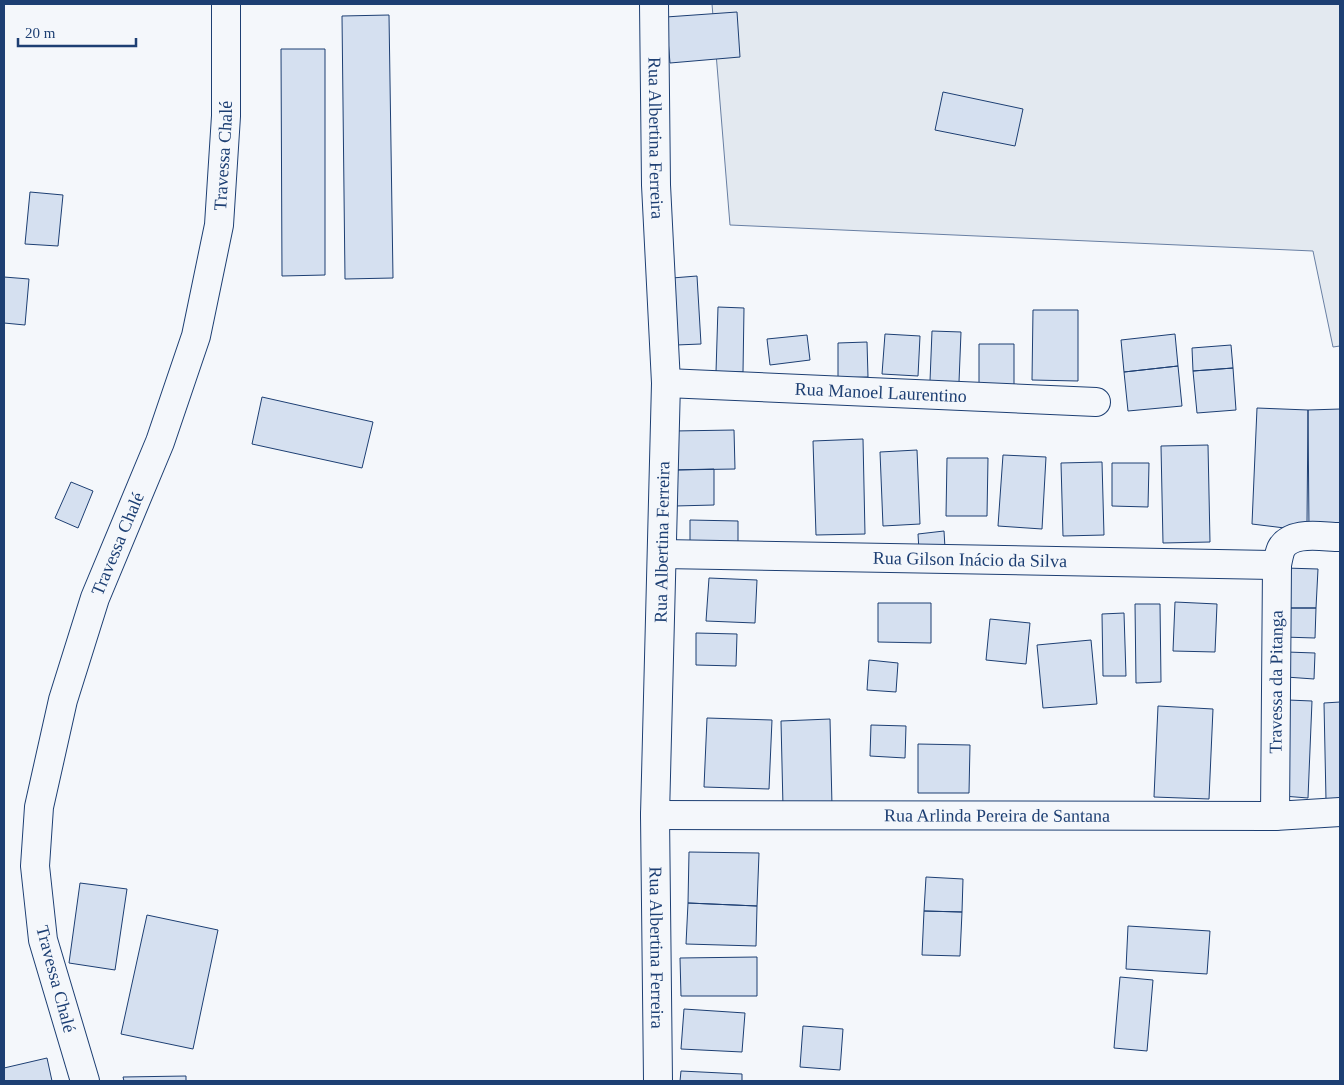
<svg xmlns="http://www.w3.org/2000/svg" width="1344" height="1085" font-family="Georgia,serif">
<rect width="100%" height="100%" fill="#f4f7fb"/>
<path fill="#e3e9f0" stroke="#687fa3" d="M 712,4 L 1340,4 L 1340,346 L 1333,347 L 1313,251 L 730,225 Z"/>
<path fill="#d5e0f0" stroke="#1d3f73" d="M 737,12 L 740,57 L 670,63 L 666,17 Z
M 389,15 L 393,278 L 345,279 L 342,16 Z
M 281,49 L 325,49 L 325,275 L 282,276 Z
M 943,92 L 1023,109 L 1015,146 L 935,130 Z
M 30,192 L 63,195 L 58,246 L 25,244 Z
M 697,276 L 701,344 L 676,345 L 672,278 Z
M 4,277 L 29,279 L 25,325 L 4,323 Z
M 718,307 L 744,308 L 743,372 L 716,372 Z
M 1033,310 L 1078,310 L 1078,381 L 1032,380 Z
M 932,331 L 961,332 L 959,382 L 930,381 Z
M 885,334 L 920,336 L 918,376 L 882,374 Z
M 1175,334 L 1178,366 L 1124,372 L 1121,340 Z
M 807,335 L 810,360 L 770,365 L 767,339 Z
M 867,342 L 868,377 L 838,378 L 838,343 Z
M 979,344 L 1014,344 L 1014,386 L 979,386 Z
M 1231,345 L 1233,368 L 1193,371 L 1192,348 Z
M 1178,366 L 1182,406 L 1128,411 L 1124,372 Z
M 1233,368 L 1236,410 L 1197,413 L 1193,371 Z
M 262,397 L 373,422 L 362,468 L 252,444 Z
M 1257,408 L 1308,410 L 1307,525 L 1309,531 L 1252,524 Z
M 1340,409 L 1340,531 L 1309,531 L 1308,410 Z
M 734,430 L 735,469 L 674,470 L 674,431 Z
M 863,439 L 865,534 L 816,535 L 813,441 Z
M 1208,445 L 1210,542 L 1163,543 L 1161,446 Z
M 917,450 L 920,524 L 883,526 L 880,452 Z
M 1003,455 L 1046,457 L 1042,529 L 998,526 Z
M 947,458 L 988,458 L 987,516 L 946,516 Z
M 1102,462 L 1104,535 L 1063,536 L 1061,463 Z
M 1112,463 L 1149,463 L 1148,507 L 1112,506 Z
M 714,469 L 714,505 L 675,506 L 674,470 Z
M 71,482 L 93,491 L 78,528 L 55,518 Z
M 690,520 L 738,521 L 738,542 L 690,542 Z
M 944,531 L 945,548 L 919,551 L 918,534 Z
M 1285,568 L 1318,569 L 1316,608 L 1283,608 Z
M 709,578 L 757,580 L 755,623 L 706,621 Z
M 1175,602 L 1217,604 L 1215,652 L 1173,651 Z
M 878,603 L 931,603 L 931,643 L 878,642 Z
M 1135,604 L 1160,604 L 1161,682 L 1136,683 Z
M 1283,608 L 1316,608 L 1315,638 L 1283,637 Z
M 1124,613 L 1126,676 L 1103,676 L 1102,614 Z
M 990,619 L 1030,623 L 1026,664 L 986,660 Z
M 696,633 L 737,634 L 736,666 L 696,665 Z
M 1091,640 L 1097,704 L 1043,708 L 1037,645 Z
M 1287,652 L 1315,653 L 1314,679 L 1286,677 Z
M 869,660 L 898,663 L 896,692 L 867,690 Z
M 1288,700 L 1312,701 L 1308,798 L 1283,796 Z
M 1340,702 L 1340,800 L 1326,800 L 1324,703 Z
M 1158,706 L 1213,709 L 1209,799 L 1154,797 Z
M 707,718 L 772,720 L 769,789 L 704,787 Z
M 830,719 L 832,806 L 783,807 L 781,721 Z
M 871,725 L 906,726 L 905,758 L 870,756 Z
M 918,744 L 970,745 L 969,793 L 918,793 Z
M 689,852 L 759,853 L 757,906 L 688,903 Z
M 926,877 L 963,879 L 962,912 L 924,911 Z
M 80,883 L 127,889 L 115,970 L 69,963 Z
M 688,903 L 757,906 L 756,946 L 686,944 Z
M 924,911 L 962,912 L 960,956 L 922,955 Z
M 147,915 L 218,930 L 193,1049 L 121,1034 Z
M 1128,926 L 1210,931 L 1207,974 L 1126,969 Z
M 757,957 L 757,996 L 681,996 L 680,958 Z
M 1120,977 L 1153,980 L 1147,1051 L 1114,1048 Z
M 684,1009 L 745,1013 L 742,1052 L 681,1049 Z
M 803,1026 L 843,1029 L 840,1070 L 800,1067 Z
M 47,1058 L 52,1081 L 4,1081 L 4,1068 Z
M 681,1071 L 742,1074 L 742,1081 L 680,1081 Z
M 186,1076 L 186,1081 L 124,1081 L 123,1077 Z"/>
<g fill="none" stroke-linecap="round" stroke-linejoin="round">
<defs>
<g id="minor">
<path id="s1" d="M 654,4 L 656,185 L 666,383 L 655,815 L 658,1081"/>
<path id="s2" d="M 666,383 L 1096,402"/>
<path id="s3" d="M 662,554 L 1277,565"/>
<path id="s4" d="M 655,815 L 1275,816 L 1340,812"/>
<path id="s5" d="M 1275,816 L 1277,565 C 1278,560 1279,554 1281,549 C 1291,530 1322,537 1340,537"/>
<path id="s6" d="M 85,1081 L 43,940 L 35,866 L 39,807 L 63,700 L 95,598 L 160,442 L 196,336 L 219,225 L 226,116 L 226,4"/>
</g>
</defs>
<use href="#minor" stroke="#1d3f73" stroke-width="30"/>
<use href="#minor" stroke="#f4f7fb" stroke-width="28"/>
</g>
<g text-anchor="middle" stroke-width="4" stroke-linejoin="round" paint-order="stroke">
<g font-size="18" fill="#1d3f73" stroke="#f4f7fb">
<text dy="6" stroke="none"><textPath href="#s1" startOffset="134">Rua Albertina Ferreira</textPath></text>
<text dy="6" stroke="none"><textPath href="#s6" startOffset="961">Travessa Chalé</textPath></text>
<text dy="6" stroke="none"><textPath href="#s2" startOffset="215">Rua Manoel Laurentino</textPath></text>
<text transform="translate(662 542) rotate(-89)" y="6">Rua Albertina Ferreira</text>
<text dy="6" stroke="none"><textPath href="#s6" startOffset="556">Travessa Chalé</textPath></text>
<text dy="6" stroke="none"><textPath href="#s3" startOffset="308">Rua Gilson Inácio da Silva</textPath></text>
<text dy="6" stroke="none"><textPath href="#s5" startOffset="134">Travessa da Pitanga</textPath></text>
<text dy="6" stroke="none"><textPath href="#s4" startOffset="342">Rua Arlinda Pereira de Santana</textPath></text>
<text dy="6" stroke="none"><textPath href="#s1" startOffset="944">Rua Albertina Ferreira</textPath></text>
<text transform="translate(56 979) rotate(75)" y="6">Travessa Chalé</text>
</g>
</g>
<rect width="1344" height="1085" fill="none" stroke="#1d3f73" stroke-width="10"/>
<path d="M18 38v8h118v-8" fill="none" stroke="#1d3f73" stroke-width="2.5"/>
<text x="25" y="38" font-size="15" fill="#1d3f73" stroke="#f4f7fb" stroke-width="4" paint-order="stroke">20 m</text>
</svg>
